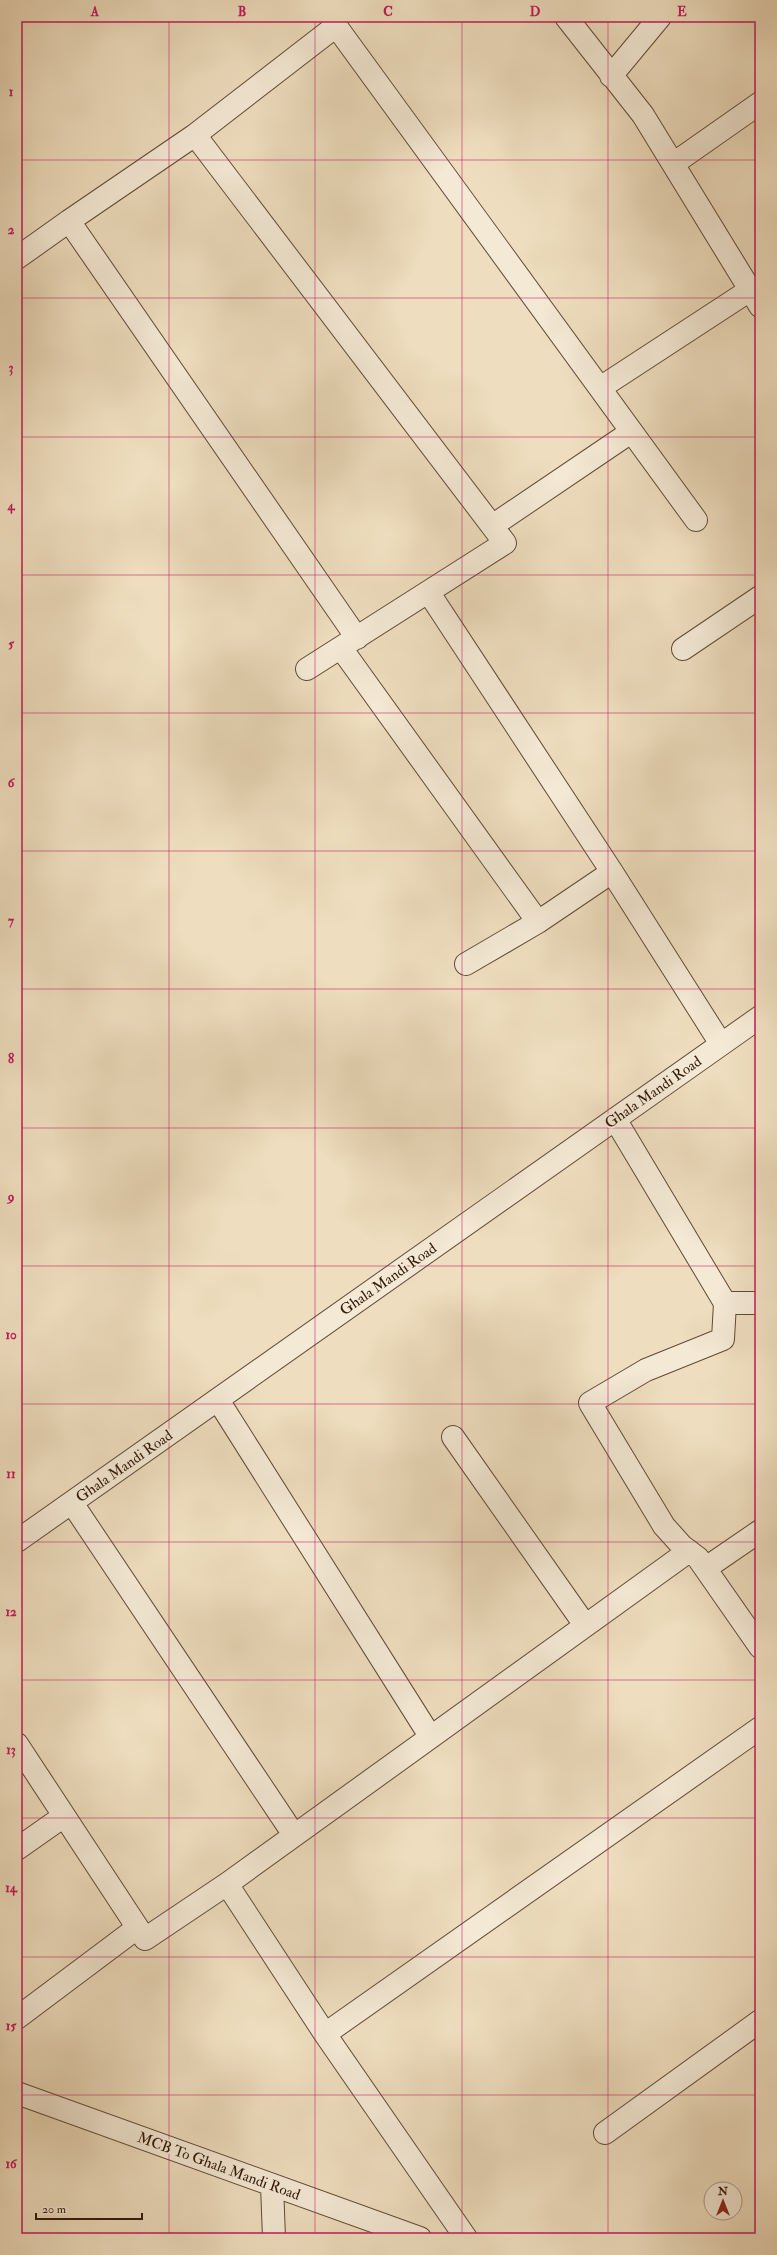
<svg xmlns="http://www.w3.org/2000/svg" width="777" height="2255" font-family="'IM FELL Double Pica',serif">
<rect width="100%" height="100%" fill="#eeddbe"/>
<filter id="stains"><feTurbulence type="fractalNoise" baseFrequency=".005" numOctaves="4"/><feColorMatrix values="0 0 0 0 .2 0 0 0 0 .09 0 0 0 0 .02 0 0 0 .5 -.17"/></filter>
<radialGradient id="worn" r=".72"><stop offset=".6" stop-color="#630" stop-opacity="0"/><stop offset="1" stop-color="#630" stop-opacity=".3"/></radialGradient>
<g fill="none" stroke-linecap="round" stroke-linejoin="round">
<defs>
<path id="minor" d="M 566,17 L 643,115 L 760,306
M 611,76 L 660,17
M 195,135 L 505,543 L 307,669
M 673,164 L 760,103
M 17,258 L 69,221
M 600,388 L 750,290
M 492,526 L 631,432
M 429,593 L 612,872 L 721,1044
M 357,638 L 69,221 L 195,135 L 336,26 L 696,520
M 341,648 L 538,922
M 683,649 L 760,597
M 466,964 L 538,922 L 612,872
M 615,1119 L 725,1303
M 760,1303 L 725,1303 L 723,1339 L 646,1370 L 590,1403 L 664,1526 L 682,1546 L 698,1558 L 760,1647
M 218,1400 L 430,1736
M 453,1437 L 585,1625
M 72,1503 L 294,1835
M 17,1541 L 760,1017
M 706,1568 L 760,1531
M 17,1744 L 145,1939 L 227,1884 L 325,2034
M 17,1849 L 64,1816
M 227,1884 L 689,1551
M 17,2018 L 137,1928
M 17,2093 L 420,2238
M 605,2133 L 760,2021
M 272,2185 L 274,2238
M 466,2238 L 325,2034 L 760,1728"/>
</defs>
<use href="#minor" stroke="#614a38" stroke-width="24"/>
<use href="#minor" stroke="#f4e9d5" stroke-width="22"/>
</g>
<path fill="none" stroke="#c2185b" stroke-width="1" stroke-opacity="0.55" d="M 169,17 L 169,2238M 315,17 L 315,2238M 462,17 L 462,2238M 608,17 L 608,2238M 17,160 L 760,160M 17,298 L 760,298M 17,437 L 760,437M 17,575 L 760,575M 17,713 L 760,713M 17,851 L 760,851M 17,989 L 760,989M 17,1128 L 760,1128M 17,1266 L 760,1266M 17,1404 L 760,1404M 17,1542 L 760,1542M 17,1680 L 760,1680M 17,1818 L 760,1818M 17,1957 L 760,1957M 17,2095 L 760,2095"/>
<g text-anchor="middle" stroke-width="4" stroke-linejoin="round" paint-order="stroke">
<g font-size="15" fill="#32190b" stroke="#f4e9d5">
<text transform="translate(653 1092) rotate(-35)" y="5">Ghala Mandi Road</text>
<text transform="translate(388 1279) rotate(-35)" y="5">Ghala Mandi Road</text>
<text transform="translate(124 1466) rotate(-35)" y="5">Ghala Mandi Road</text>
<text transform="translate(219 2166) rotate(20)" y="5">MCB To Ghala Mandi Road</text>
</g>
</g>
<rect width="777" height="2255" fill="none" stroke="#eeddbe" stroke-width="44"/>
<g transform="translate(723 2201)"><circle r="19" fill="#f4e9d5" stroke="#a69684"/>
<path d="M0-3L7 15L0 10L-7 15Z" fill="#8f2418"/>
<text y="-6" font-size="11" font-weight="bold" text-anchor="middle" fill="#32190b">N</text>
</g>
<path d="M36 2213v6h106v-6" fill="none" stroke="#32190b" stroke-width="2"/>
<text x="42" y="2213" font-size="12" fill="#32190b" stroke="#f4e9d5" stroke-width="3" paint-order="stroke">20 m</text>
<rect x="22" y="22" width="733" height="2211" fill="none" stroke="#c2185b" stroke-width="1.5"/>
<g font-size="13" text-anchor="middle" font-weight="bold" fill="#c2185b">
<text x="95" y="16">A</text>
<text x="242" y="16">B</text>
<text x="388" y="16">C</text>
<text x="535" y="16">D</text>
<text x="682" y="16">E</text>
<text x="11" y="96">1</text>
<text x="11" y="234">2</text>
<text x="11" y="372">3</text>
<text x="11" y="510">4</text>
<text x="11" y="648">5</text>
<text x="11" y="787">6</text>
<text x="11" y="925">7</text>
<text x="11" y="1063">8</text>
<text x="11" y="1201">9</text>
<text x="11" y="1339">10</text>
<text x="11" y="1478">11</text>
<text x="11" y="1616">12</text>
<text x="11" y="1754">13</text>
<text x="11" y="1892">14</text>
<text x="11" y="2030">15</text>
<text x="11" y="2168">16</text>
</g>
<rect width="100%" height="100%" filter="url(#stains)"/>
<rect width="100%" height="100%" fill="url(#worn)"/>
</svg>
